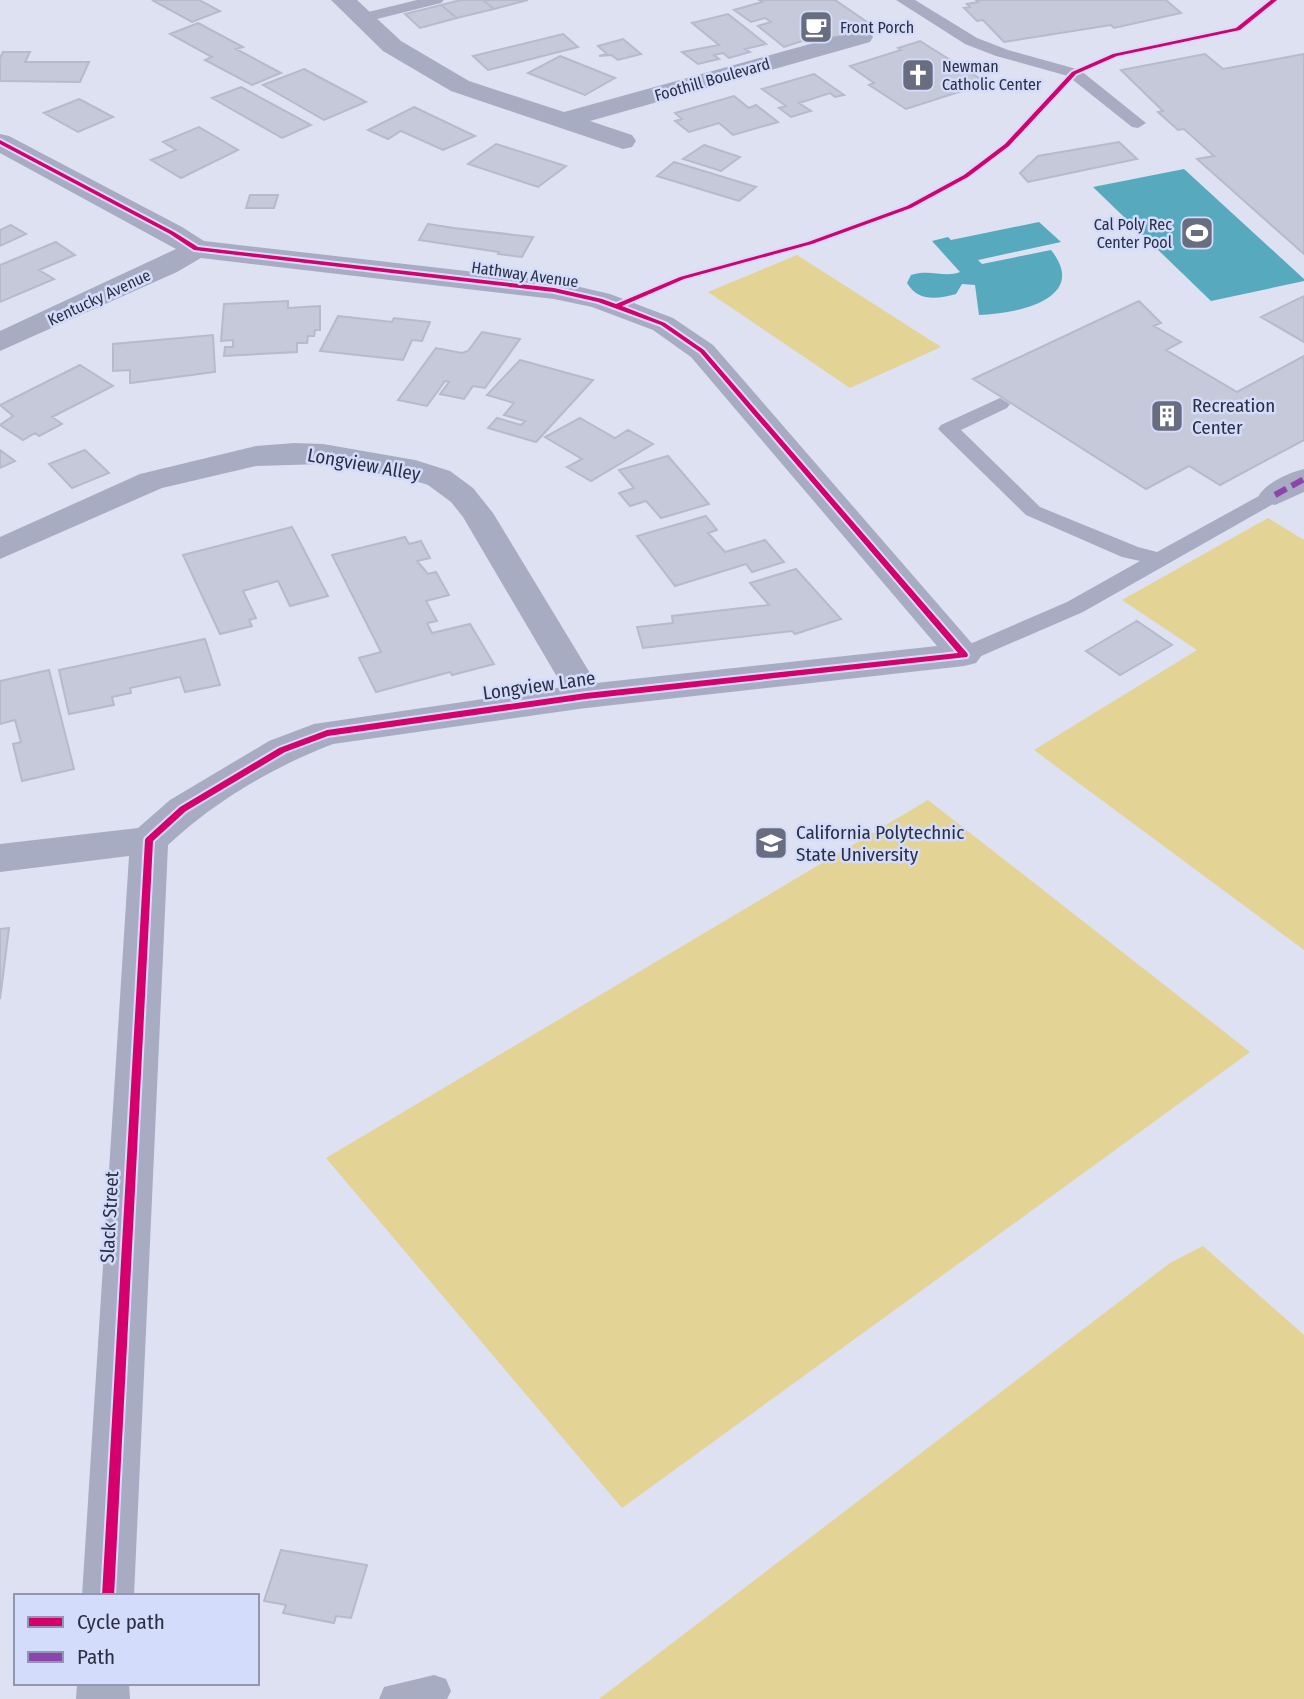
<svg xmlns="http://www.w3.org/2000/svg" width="1304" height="1699" font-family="'Fira Sans Condensed',sans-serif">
<rect width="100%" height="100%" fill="#dde1f2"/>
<path fill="#e3d394" d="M 797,255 L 941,347 L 850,388 L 708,292 Z
M 1268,518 L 1304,540 L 1304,950 L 1034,750 L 1197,650 L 1122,600 Z
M 928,800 L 1250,1052 L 622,1508 L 326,1158 Z
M 1203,1246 L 1304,1335 L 1304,1699 L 599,1699 L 1170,1263 Z"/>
<path fill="#57a9be" d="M 1184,169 L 1304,279 L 1304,281 L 1211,301 L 1093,187 Z
M 1039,222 L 1061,242 L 978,260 L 982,264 L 1051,250 C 1091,300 1013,314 979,315 L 975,285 L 962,284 L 956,294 C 937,299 918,302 907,283 L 911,275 C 929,269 946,278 960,272 L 932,241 L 948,237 L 951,240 Z"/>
<path fill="#c5c9da" stroke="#b6bacb" stroke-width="2" d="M 152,0 L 199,0 L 220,11 L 192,22 Z
M 461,0 L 483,0 L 494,9 L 457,18 L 441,5 Z
M 483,0 L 528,0 L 494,9 Z
M 759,0 L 835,0 L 873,26 L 851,35 L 802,41 L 784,47 L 758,26 L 771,22 L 765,18 L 751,22 L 734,10 L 762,2 Z
M 976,0 L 1166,0 L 1181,13 L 1114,28 L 1111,25 L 1004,42 L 983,20 L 977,21 L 964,8 L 970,7 L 967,4 L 978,2 Z
M 441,5 L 457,18 L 420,28 L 405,14 Z
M 728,14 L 766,44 L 745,49 L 750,52 L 729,58 L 723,53 L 714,55 L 719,59 L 698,64 L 682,52 L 719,45 L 692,23 Z
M 198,23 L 243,47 L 236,49 L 281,73 L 252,85 L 205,60 L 212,57 L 170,34 Z
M 563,34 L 578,47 L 488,70 L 473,56 Z
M 623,39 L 641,54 L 618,60 L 611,55 L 599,56 L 607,54 L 598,46 Z
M 920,41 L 987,83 L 906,109 L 869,85 L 874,83 L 850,66 L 901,50 L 898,48 Z
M 3,52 L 30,52 L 25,62 L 89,62 L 80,82 L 0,81 L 0,58 Z
M 1205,54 L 1223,69 L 1304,54 L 1304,254 L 1197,159 L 1214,156 L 1184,129 L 1178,130 L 1158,112 L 1163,111 L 1121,70 Z
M 560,56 L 615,78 L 585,95 L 528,73 Z
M 304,69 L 366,102 L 324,120 L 263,85 Z
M 814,74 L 844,95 L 835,97 L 830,93 L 799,103 L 811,111 L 791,117 L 779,108 L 786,106 L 762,89 Z
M 241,87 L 311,125 L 282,138 L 212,98 Z
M 734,96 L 749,108 L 756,105 L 778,122 L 733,135 L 719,123 L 689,132 L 675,121 L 682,119 L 675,113 Z
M 79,99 L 113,117 L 78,132 L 44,113 Z
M 414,107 L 475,136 L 443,150 L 401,131 L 388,139 L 368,130 Z
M 199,127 L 238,150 L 181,178 L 151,160 L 176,150 L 163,142 Z
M 1119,142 L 1137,159 L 1028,182 L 1020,173 L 1038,156 Z
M 496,144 L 566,166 L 538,187 L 468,164 Z
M 704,145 L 740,157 L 721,171 L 683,159 Z
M 674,162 L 756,187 L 739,201 L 657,176 Z
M 250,195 L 278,195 L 274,208 L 246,208 Z
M 428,224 L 454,228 L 533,237 L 522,257 L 498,254 L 499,252 L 419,240 Z
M 11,225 L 26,234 L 0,246 L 0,230 Z
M 56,242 L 75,255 L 39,270 L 54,279 L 0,302 L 0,265 Z
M 1304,296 L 1304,342 L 1261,317 Z
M 288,301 L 288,308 L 320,306 L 320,330 L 315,330 L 314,336 L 308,336 L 307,343 L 297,343 L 297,352 L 224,356 L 225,347 L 233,347 L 233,340 L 221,341 L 224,304 Z
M 1139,301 L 1161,323 L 1154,326 L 1181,342 L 1166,350 L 1237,392 L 1304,356 L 1304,440 L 1220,485 L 1189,466 L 1146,489 L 973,379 Z
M 338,316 L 392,322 L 394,318 L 430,322 L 422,341 L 412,340 L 403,360 L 320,351 Z
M 482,332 L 520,339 L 485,388 L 473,386 L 464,399 L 440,394 L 449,382 L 445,381 L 427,406 L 398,400 L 436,348 L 462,353 L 468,351 Z
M 213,335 L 215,372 L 130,383 L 130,370 L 113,371 L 113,344 Z
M 520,360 L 593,380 L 536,442 L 488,428 L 497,418 L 521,425 L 525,421 L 504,415 L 514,403 L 487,395 Z
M 80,365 L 113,386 L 52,417 L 62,424 L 39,436 L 35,433 L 23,440 L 0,425 L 13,416 L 0,405 Z
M 580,418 L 615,438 L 628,430 L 653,444 L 591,481 L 567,467 L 582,459 L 545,437 Z
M 0,450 L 15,461 L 0,468 Z
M 85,450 L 109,473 L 72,488 L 49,464 Z
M 668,456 L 709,504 L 661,518 L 646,501 L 630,506 L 619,493 L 634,488 L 619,470 Z
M 706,516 L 717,530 L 708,533 L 725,552 L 765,540 L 784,562 L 752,572 L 746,564 L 675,586 L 637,536 Z
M 292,527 L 328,596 L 290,606 L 278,581 L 243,591 L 256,618 L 249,620 L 252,626 L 220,634 L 183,555 Z
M 405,537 L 409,544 L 421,541 L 430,558 L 417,561 L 428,574 L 436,572 L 449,595 L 426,601 L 437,621 L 427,623 L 432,633 L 470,624 L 494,664 L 452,675 L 450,672 L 376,692 L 359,658 L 381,652 L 332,555 Z
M 796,569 L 841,619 L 795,634 L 792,631 L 643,648 L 637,627 L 673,623 L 672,616 L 769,605 L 750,583 Z
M 1137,621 L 1172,645 L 1120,675 L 1086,651 Z
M 205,639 L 220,685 L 185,692 L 180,677 L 130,688 L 131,693 L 112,697 L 114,705 L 69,714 L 59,670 Z
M 49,670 L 74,769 L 22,781 L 13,744 L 21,742 L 15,720 L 0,724 L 0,681 Z
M 9,928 L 0,999 L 0,929 Z
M 281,1550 L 367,1565 L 351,1618 L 336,1616 L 334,1623 L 283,1613 L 286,1605 L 264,1601 Z"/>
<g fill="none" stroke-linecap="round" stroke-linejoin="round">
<path fill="#a7acc2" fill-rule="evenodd" d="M 417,0 L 444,0 L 441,3 L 361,23 L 353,18 L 356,15 Z
M 896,0 L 915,0 L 977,38 L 1008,50 L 1080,70 L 1146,123 L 1138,128 L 1132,127 L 1068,76 L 996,56 L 965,44 Z
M 1000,398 L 1010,404 L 1007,408 L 961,430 L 1040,507 L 1138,547 L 1157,552 L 1268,491 L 1282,491 L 1285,495 L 1282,499 L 1083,612 L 972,660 L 964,662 L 956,660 L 953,655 L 956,650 L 1067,602 L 1140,561 L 1122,557 L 1026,515 L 938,429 L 941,425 Z
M 434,1675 L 446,1679 L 451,1691 L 447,1699 L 379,1699 L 384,1687 Z"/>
<path fill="#a7acc2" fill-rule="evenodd" d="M 331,0 L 357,0 L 401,41 L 469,81 L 564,112 L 861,30 L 870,32 L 873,37 L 870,42 L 590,121 L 632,135 L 636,141 L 632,147 L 623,149 L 451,91 L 383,51 Z
M 0,134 L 9,136 L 182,227 L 204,241 L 554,281 L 610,294 L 673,318 L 713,345 L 982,655 L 976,663 L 964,666 L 586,708 L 333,744 C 273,767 215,801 168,845 L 134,1596 L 82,1596 L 129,856 L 0,872 L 0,844 L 138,828 L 170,800 L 269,741 L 314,724 L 563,687 L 463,517 L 451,502 L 428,485 L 409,479 L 323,464 L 256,466 L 162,488 L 0,559 L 0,537 L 140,474 L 256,446 L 294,443 L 323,444 L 415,460 L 450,471 L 473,488 L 493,513 L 596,683 L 937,646 L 691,357 L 653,330 L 592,307 L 554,299 L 201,258 L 177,272 L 0,351 L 0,331 L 176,249 L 0,153 Z
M 1304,469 L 1304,492 L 1275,505 L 1264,502 L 1259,495 C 1268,482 1288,473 1304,469 Z
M 77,1683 L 129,1683 L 130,1699 L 76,1699 Z"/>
<path stroke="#8e44ad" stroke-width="6" stroke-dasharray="13 6" stroke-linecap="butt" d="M 1275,495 L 1304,479"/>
<defs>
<path id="cycleway" d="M 1271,0 L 1277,0 L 1240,30 L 1117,56 L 1076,74 L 1009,146 L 968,177 L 911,208 L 812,244 L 684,279 L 622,306 L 665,323 L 704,350 L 967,653 L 968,655 L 967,657 L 586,699 L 328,736 L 285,752 L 186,811 L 153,841 L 114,1596 L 102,1596 L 145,840 L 146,838 L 180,807 L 279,748 L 327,730 L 586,693 L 958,653 L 700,352 L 661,325 L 598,302 L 554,292 L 194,250 L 170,234 L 0,144 L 0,140 L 174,232 L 198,247 L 554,288 L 602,299 L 616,304 L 680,277 L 808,242 L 907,206 L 964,175 L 1005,144 L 1072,72 L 1113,54 L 1236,28 Z"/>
</defs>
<use href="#cycleway" stroke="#d4dcfb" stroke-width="4"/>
<use href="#cycleway" fill="#d6006c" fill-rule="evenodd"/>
</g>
<defs>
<symbol id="cafe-square" viewBox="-11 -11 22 22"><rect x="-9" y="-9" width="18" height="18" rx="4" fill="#696d80" stroke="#d4dcfb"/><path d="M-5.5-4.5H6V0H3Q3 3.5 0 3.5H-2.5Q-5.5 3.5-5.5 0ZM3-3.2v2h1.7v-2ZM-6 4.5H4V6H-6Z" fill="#fff"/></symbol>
<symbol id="church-square" viewBox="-11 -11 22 22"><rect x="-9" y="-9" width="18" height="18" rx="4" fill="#696d80" stroke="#d4dcfb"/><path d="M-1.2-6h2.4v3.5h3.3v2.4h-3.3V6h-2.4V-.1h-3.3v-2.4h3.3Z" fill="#fff"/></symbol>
<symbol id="stadium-square" viewBox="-11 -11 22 22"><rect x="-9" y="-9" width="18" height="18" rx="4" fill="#696d80" stroke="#d4dcfb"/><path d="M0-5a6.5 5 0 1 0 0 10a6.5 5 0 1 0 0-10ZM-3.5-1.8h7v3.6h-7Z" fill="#fff"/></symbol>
<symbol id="building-square" viewBox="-11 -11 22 22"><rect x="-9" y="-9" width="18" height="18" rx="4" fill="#696d80" stroke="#d4dcfb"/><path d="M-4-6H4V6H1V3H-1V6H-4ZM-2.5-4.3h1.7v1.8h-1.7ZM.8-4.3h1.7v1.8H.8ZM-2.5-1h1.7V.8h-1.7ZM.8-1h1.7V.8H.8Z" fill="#fff"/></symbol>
<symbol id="university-square" viewBox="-11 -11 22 22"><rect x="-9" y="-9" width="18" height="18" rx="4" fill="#696d80" stroke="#d4dcfb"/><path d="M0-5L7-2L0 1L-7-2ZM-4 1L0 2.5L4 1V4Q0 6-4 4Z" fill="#fff"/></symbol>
</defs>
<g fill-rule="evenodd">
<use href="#cafe-square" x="797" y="8" width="38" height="38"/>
<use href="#church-square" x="899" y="56" width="38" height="38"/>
<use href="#stadium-square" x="1178" y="214" width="38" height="38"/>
<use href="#building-square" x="1148" y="397" width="38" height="38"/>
<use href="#university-square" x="752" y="824" width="38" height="38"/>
</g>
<g text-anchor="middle" stroke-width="5" stroke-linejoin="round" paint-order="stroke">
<g font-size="16" fill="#2b2f43" stroke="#d4dcfb" text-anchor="start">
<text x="840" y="33">Front Porch</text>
<text x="942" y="72">Newman<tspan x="942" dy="18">Catholic Center</tspan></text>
<text x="1172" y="230" text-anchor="end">Cal Poly Rec<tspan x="1172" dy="18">Center Pool</tspan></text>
</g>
<g font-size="16" fill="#2b2f43" stroke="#d4dcfb">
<text transform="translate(712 79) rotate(-16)" y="6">Foothill Boulevard</text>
<text transform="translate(525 274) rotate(8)" y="6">Hathway Avenue</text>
<text transform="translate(99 297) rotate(-25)" y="6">Kentucky Avenue</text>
</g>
<g font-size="19" fill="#2b2f43" stroke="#d4dcfb" text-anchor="start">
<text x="1192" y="412">Recreation<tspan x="1192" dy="22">Center</tspan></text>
<text x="796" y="839">California Polytechnic<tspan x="796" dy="22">State University</tspan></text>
</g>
<g font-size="19" fill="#2b2f43" stroke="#d4dcfb">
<text transform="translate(364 464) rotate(10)" y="7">Longview Alley</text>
<text transform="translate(539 685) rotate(-8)" y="7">Longview Lane</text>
<text transform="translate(109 1217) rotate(-87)" y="7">Slack Street</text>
</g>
</g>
<rect x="14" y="1594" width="245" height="91" fill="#d4dcfb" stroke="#9097b1" stroke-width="2"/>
<rect x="28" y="1617" width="35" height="10" fill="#d6006c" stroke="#9097b1" stroke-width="2"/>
<text x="77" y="1629" font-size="21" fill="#2b2f43">Cycle path</text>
<rect x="28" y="1652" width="35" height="10" fill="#8e44ad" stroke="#9097b1" stroke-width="2"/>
<text x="77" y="1664" font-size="21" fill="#2b2f43">Path</text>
</svg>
